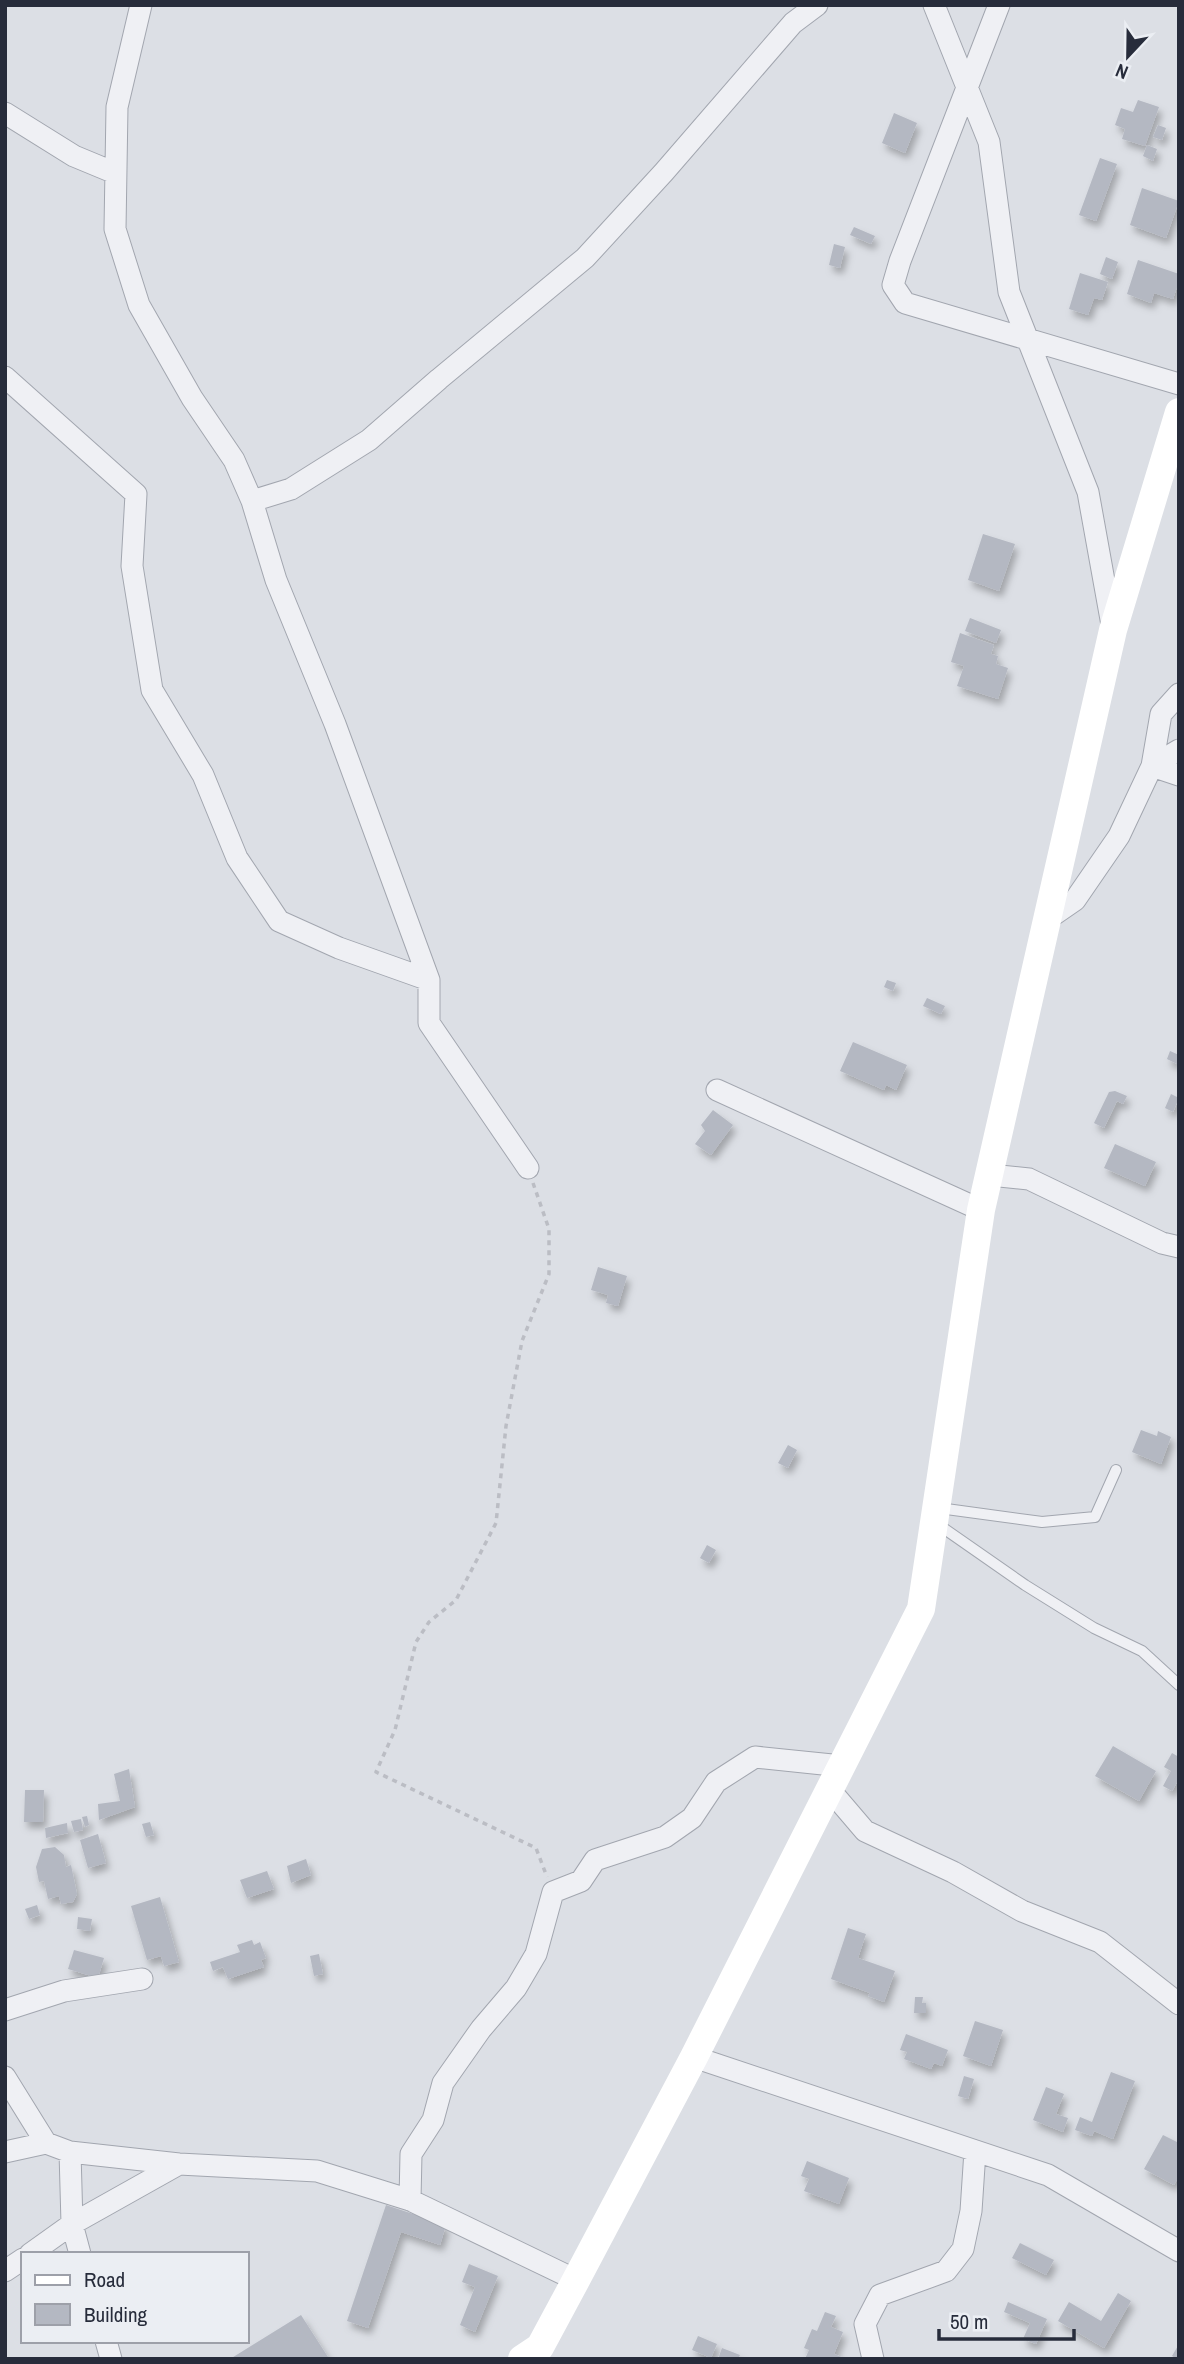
<svg xmlns="http://www.w3.org/2000/svg" width="1184" height="2364" font-family="'Archivo Narrow',sans-serif">
<defs>
<filter id="shadow"><feDropShadow dx="3.5" dy="6" stdDeviation="3.5" flood-color="#0004"/></filter>
</defs>
<rect width="100%" height="100%" fill="#dcdfe5"/>
<path fill="#b4b8c2" filter="url(#shadow)" d="M 1138,100 L 1159,107 L 1145,146 L 1122,139 L 1125,129 L 1115,125 L 1121,108 L 1133,112 Z
M 894,113 L 917,123 L 905,153 L 882,143 Z
M 1158,125 L 1166,128 L 1162,140 L 1153,137 Z
M 1147,145 L 1157,149 L 1153,161 L 1143,156 Z
M 1100,158 L 1117,164 L 1096,221 L 1079,215 Z
M 1142,188 L 1179,201 L 1166,238 L 1130,225 Z
M 854,227 L 875,236 L 871,244 L 850,235 Z
M 834,244 L 845,247 L 840,268 L 829,265 Z
M 1106,257 L 1118,262 L 1112,279 L 1100,274 Z
M 1138,260 L 1179,274 L 1179,281 L 1173,299 L 1154,293 L 1151,303 L 1127,294 Z
M 1080,273 L 1108,282 L 1102,300 L 1094,298 L 1088,315 L 1069,309 Z
M 983,534 L 1015,544 L 999,591 L 968,580 Z
M 970,618 L 1001,630 L 996,643 L 965,631 Z
M 960,633 L 994,645 L 991,654 L 998,656 L 996,664 L 1008,668 L 998,699 L 957,686 L 964,666 L 951,662 Z
M 887,980 L 896,983 L 893,991 L 884,987 Z
M 927,998 L 945,1006 L 941,1014 L 923,1006 Z
M 853,1042 L 907,1065 L 896,1090 L 886,1085 L 884,1090 L 840,1071 Z
M 1170,1051 L 1179,1055 L 1179,1065 L 1167,1059 Z
M 1115,1091 L 1127,1096 L 1123,1104 L 1117,1101 L 1104,1128 L 1094,1123 L 1109,1092 Z
M 1171,1094 L 1179,1098 L 1173,1112 L 1165,1108 Z
M 713,1110 L 733,1125 L 711,1155 L 695,1144 L 705,1131 L 701,1125 Z
M 1115,1144 L 1156,1162 L 1145,1186 L 1104,1168 Z
M 598,1267 L 627,1276 L 618,1306 L 606,1303 L 608,1295 L 591,1290 Z
M 1141,1430 L 1157,1436 L 1158,1431 L 1171,1437 L 1161,1464 L 1132,1452 Z
M 788,1445 L 797,1450 L 788,1468 L 778,1463 Z
M 707,1545 L 716,1550 L 709,1563 L 700,1558 Z
M 1113,1746 L 1156,1771 L 1139,1801 L 1095,1776 Z
M 1172,1753 L 1179,1757 L 1179,1779 L 1172,1791 L 1163,1786 L 1171,1771 L 1164,1767 Z
M 129,1769 L 135,1807 L 99,1820 L 98,1804 L 120,1801 L 114,1774 Z
M 25,1790 L 44,1790 L 43,1822 L 24,1822 Z
M 87,1816 L 89,1825 L 85,1827 L 82,1817 Z
M 81,1819 L 83,1830 L 74,1832 L 71,1821 Z
M 150,1822 L 154,1835 L 146,1837 L 142,1824 Z
M 67,1823 L 68,1833 L 46,1838 L 45,1828 Z
M 98,1834 L 106,1863 L 88,1868 L 80,1840 Z
M 55,1847 L 64,1855 L 66,1867 L 71,1865 L 77,1894 L 73,1902 L 61,1904 L 59,1896 L 48,1899 L 44,1881 L 39,1882 L 36,1867 L 42,1849 Z
M 306,1859 L 311,1875 L 291,1883 L 287,1866 Z
M 267,1871 L 274,1889 L 247,1898 L 240,1880 Z
M 160,1897 L 179,1962 L 164,1966 L 161,1956 L 147,1960 L 131,1906 Z
M 37,1905 L 40,1915 L 29,1919 L 25,1909 Z
M 78,1917 L 92,1919 L 90,1931 L 77,1929 Z
M 848,1928 L 866,1934 L 858,1958 L 895,1971 L 884,2002 L 868,1996 L 870,1993 L 831,1979 Z
M 252,1940 L 254,1945 L 260,1942 L 266,1958 L 261,1960 L 264,1967 L 228,1979 L 223,1967 L 213,1971 L 210,1962 L 240,1952 L 237,1945 Z
M 74,1950 L 104,1958 L 98,1978 L 68,1969 Z
M 319,1954 L 323,1974 L 314,1976 L 310,1956 Z
M 915,1997 L 923,1997 L 922,2003 L 926,2003 L 926,2013 L 914,2013 Z
M 975,2021 L 1003,2030 L 991,2066 L 963,2056 Z
M 906,2034 L 948,2050 L 942,2066 L 934,2063 L 931,2069 L 904,2059 L 907,2052 L 900,2050 Z
M 1111,2072 L 1135,2081 L 1113,2139 L 1094,2131 L 1092,2136 L 1075,2130 L 1080,2117 L 1092,2122 Z
M 964,2076 L 974,2079 L 968,2099 L 958,2096 Z
M 1046,2087 L 1064,2094 L 1056,2114 L 1068,2118 L 1063,2132 L 1033,2120 Z
M 1163,2135 L 1179,2143 L 1179,2176 L 1174,2185 L 1144,2169 Z
M 807,2161 L 849,2178 L 839,2204 L 804,2191 L 809,2179 L 801,2176 Z
M 386,2205 L 446,2225 L 440,2245 L 401,2232 L 368,2328 L 347,2321 Z
M 1020,2243 L 1054,2260 L 1046,2275 L 1012,2258 Z
M 469,2264 L 498,2276 L 475,2332 L 460,2325 L 475,2287 L 462,2282 Z
M 1118,2293 L 1131,2301 L 1104,2348 L 1058,2321 L 1069,2302 L 1101,2321 Z
M 1008,2302 L 1047,2319 L 1036,2344 L 1023,2339 L 1030,2323 L 1004,2312 Z
M 825,2312 L 836,2316 L 831,2327 L 843,2332 L 834,2354 L 846,2359 L 805,2359 L 809,2350 L 804,2348 L 812,2329 L 817,2331 Z
M 301,2315 L 328,2357 L 325,2359 L 230,2359 Z
M 698,2336 L 717,2344 L 711,2358 L 692,2350 Z
M 1179,2344 L 1179,2359 L 1177,2359 L 1172,2356 Z
M 722,2348 L 740,2355 L 738,2359 L 718,2359 Z"/>
<g fill="none" stroke-linecap="round" stroke-linejoin="round">
<defs>
<path id="lane" d="M 939,1508 L 1042,1522 L 1095,1517 L 1116,1470
M 936,1523 L 1025,1585 L 1094,1628 L 1142,1651 L 1179,1685"/>
<path id="street" d="M 141,5 L 117,107 L 115,229 L 139,305 L 192,398 L 234,460 L 252,501 L 276,580 L 335,724 L 429,980 L 429,1023 L 528,1168
M 934,5 L 989,142 L 1009,292 L 1088,492 L 1112,625
M 999,5 L 900,261 L 893,285 L 905,303 L 1179,384
M 5,113 L 74,156 L 115,173
M 5,377 L 136,494 L 132,566 L 152,690 L 203,775 L 237,858 L 279,921 L 339,948 L 429,980
M 252,501 L 291,489 L 369,440 L 439,379 L 585,258 L 664,172 L 793,23 L 817,5
M 1179,694 L 1161,714 L 1152,766 L 1179,775
M 1046,920 L 1075,900 L 1119,836 L 1152,766 L 1179,750
M 717,1090 L 981,1210
M 990,1175 L 1029,1179 L 1162,1243 L 1179,1247
M 830,1790 L 865,1831 L 953,1872 L 1022,1911 L 1100,1942 L 1179,2004
M 5,2010 L 64,1991 L 142,1979
M 694,2057 L 1048,2175 L 1179,2251
M 5,2077 L 46,2143 L 70,2152 L 179,2164 L 317,2171 L 410,2200 L 576,2280
M 5,2152 L 46,2143
M 70,2152 L 72,2224 L 80,2254
M 410,2200 L 411,2154 L 433,2120 L 443,2083 L 481,2029 L 516,1988 L 536,1954 L 553,1892 L 581,1881 L 595,1860 L 665,1837 L 692,1818 L 716,1782 L 755,1757 L 842,1766
M 30,2254 L 72,2224 L 179,2164
M 5,2271 L 23,2259
M 106,2341 L 111,2359
M 873,2359 L 865,2324 L 880,2295 L 946,2271 L 963,2249 L 971,2211 L 975,2151"/>
</defs>
<use href="#lane" stroke="#a2a6af" stroke-width="12"/>
<use href="#street" stroke="#a2a6af" stroke-width="23"/>
<path stroke="#bbbdc4" stroke-width="3.5" stroke-dasharray="5 5" stroke-linecap="butt" d="M 533,1183 L 549,1229 L 549,1274 L 522,1341 L 506,1426 L 496,1523 L 456,1600 L 429,1622 L 416,1642 L 395,1730 L 376,1772 L 536,1848 L 547,1877"/>
<use href="#lane" stroke="#eff0f4" stroke-width="10"/>
<use href="#street" stroke="#eff0f4" stroke-width="21"/>
<path stroke="#fff" stroke-width="28" d="M 522,2359 L 540,2347 L 576,2280 L 694,2057 L 921,1609 L 981,1210 L 1113,630 L 1179,412"/>
</g>
<rect width="1184" height="2364" fill="none" stroke="#272c3b" stroke-width="14"/>
<rect x="21" y="2252" width="228" height="91" fill="#ebeef3" stroke="#9da0a9" stroke-width="2"/>
<rect x="35" y="2275" width="35" height="10" fill="#ffffff" stroke="#9da0a9" stroke-width="2"/>
<text x="84" y="2287" font-size="21" fill="#272c3b">Road</text>
<rect x="35" y="2304" width="35" height="21" fill="#b4b8c2" stroke="#9da0a9" stroke-width="2"/>
<text x="84" y="2322" font-size="21" fill="#272c3b">Building</text>
<g transform="translate(1128 56) rotate(202)" stroke="#ebeef3" stroke-width="5" paint-order="stroke">
<path d="M0-5L12 26L0 18L-12 26Z" fill="#272c3b"/>
<text y="-10" font-size="19" font-weight="bold" text-anchor="middle" fill="#272c3b">N</text>
</g>
<path d="M939 2329v10h135v-10" fill="none" stroke="#272c3b" stroke-width="3.5"/>
<text x="950" y="2329" font-size="21" fill="#272c3b" stroke="#ebeef3" stroke-width="5" paint-order="stroke">50 m</text>
</svg>
